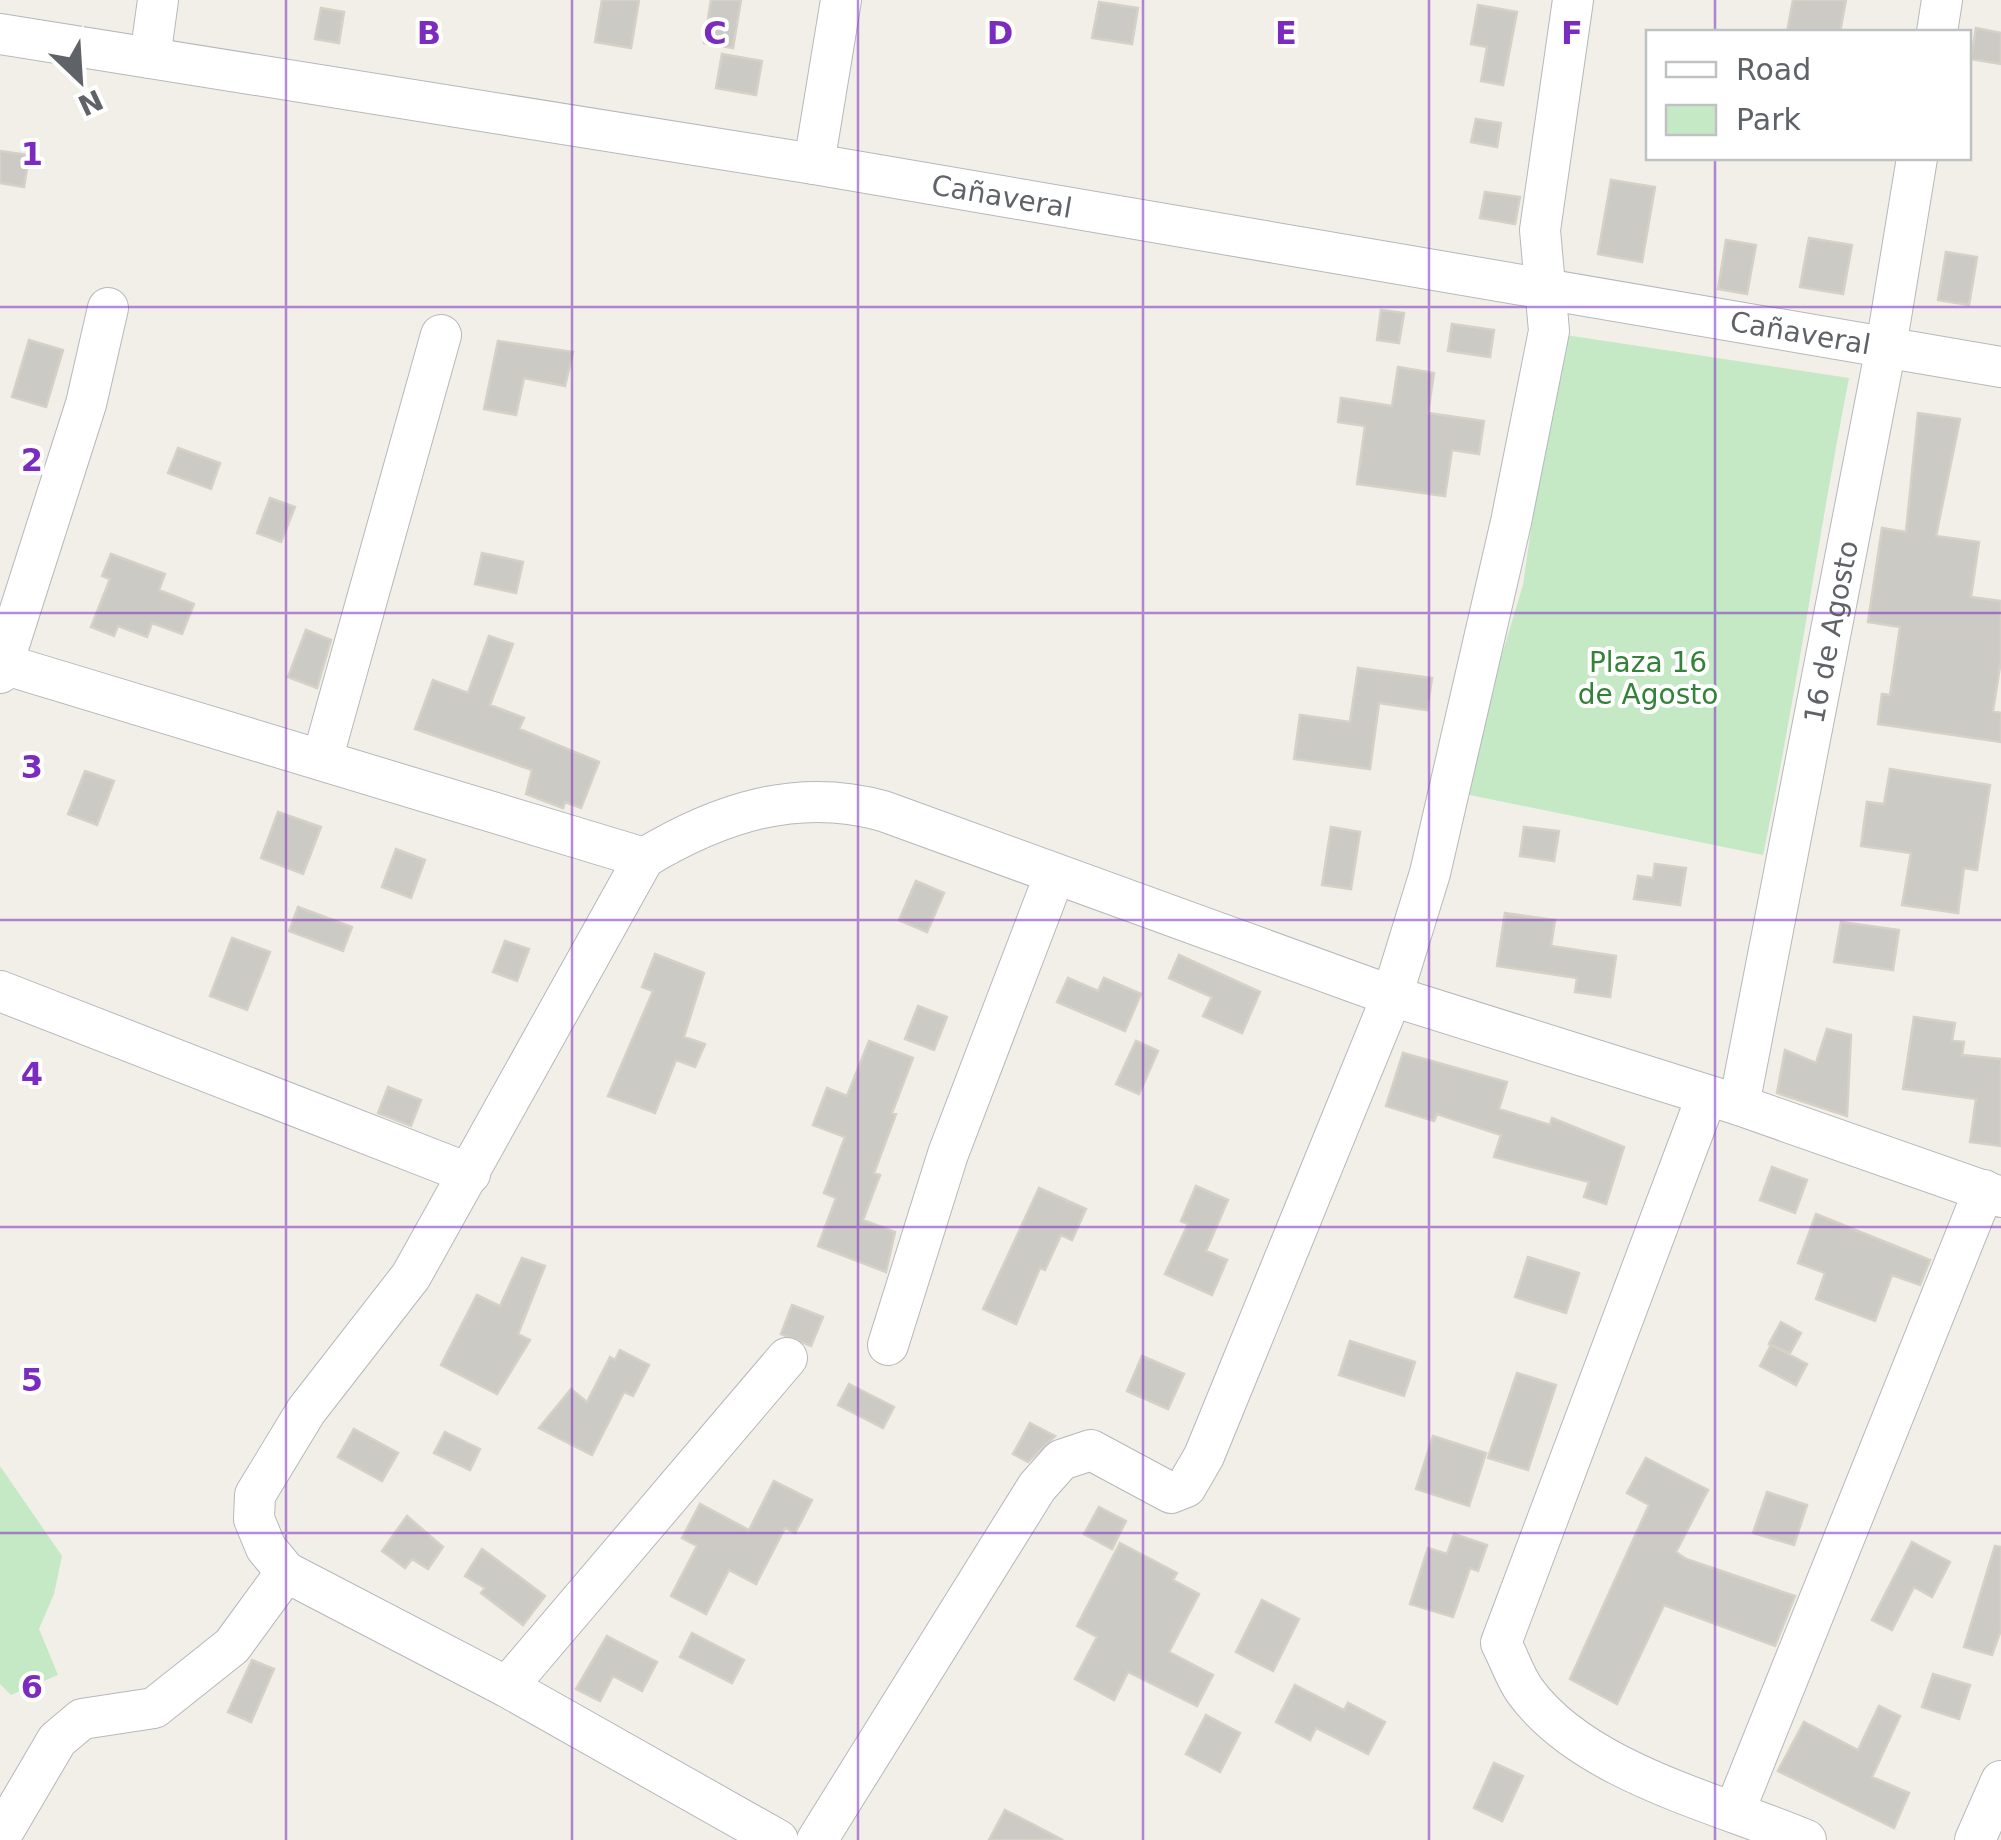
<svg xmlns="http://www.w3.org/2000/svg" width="2001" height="1840" font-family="'DejaVu Sans',sans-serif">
<rect width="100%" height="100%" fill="#f1efe8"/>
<path fill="#c5e8c5" d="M 1559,334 L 1849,378 C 1818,537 1796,697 1763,855 L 1460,793 L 1523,585 Z
M 0,1466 L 62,1556 L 54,1594 L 39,1629 L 58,1675 L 11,1695 L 0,1684 Z"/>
<path fill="#cccac5" stroke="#d6d1c6" stroke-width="2.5" d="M 602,0 L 639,0 L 631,48 L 595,42 Z
M 711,0 L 741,0 L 733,48 L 704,43 Z
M 1793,0 L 1846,0 L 1840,32 L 1787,32 Z
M 1099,2 L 1138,8 L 1132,44 L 1092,38 Z
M 1478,5 L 1517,12 L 1503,85 L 1481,81 L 1487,47 L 1471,44 Z
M 321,8 L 344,12 L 339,43 L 315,39 Z
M 1976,28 L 2001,33 L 2001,64 L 1971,59 Z
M 722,54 L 762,61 L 756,95 L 716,88 Z
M 1476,119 L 1501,123 L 1497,147 L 1471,142 Z
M 0,151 L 29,155 L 24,187 L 0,183 Z
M 1611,180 L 1655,187 L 1642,262 L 1598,254 Z
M 1485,192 L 1520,197 L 1515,224 L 1480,218 Z
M 1809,238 L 1852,245 L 1843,294 L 1800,287 Z
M 1726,240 L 1756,245 L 1747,294 L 1718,289 Z
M 1946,252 L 1977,257 L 1969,305 L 1938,300 Z
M 1381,310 L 1404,313 L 1399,343 L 1377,340 Z
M 1452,324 L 1494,330 L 1490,357 L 1448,351 Z
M 29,340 L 63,350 L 46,407 L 12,397 Z
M 498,341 L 573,352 L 565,386 L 524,378 L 516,415 L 484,409 Z
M 1398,367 L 1434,373 L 1428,413 L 1484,421 L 1479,454 L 1452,450 L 1445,496 L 1357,484 L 1365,426 L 1338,422 L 1341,398 L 1392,406 Z
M 1918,413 L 1960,419 L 1936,536 L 1979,542 L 1971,597 L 2001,601 L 2001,660 L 1993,711 L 2001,713 L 2001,742 L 1878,724 L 1882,694 L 1890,695 L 1900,627 L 1868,622 L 1882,528 L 1906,532 Z
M 178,448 L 220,463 L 211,489 L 168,473 Z
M 270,498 L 295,507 L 281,542 L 257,533 Z
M 482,553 L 523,562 L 516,593 L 475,584 Z
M 111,554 L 165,574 L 159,590 L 194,604 L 182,634 L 152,623 L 147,637 L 118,626 L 114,636 L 91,627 L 110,579 L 102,576 Z
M 306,630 L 331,640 L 317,688 L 288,677 Z
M 489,636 L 513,644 L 490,705 L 524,718 L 519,729 L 599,762 L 581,808 L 565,802 L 563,808 L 526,794 L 532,770 L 415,729 L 433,680 L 468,693 Z
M 1358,668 L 1432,678 L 1427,710 L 1379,703 L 1370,769 L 1294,759 L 1300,715 L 1350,722 Z
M 1890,769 L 1990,785 L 1977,870 L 1964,868 L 1958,913 L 1902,905 L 1911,853 L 1861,846 L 1867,802 L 1884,804 Z
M 85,771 L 114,781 L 97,825 L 68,814 Z
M 278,812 L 321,827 L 303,874 L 261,858 Z
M 1331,827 L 1360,832 L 1351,889 L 1322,885 Z
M 1524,827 L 1559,831 L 1554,861 L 1520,856 Z
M 396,849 L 425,860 L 411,898 L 382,887 Z
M 1655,864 L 1686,868 L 1680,905 L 1634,899 L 1638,876 L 1653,878 Z
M 916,881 L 944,893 L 927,932 L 899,920 Z
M 298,907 L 352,927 L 343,951 L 289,931 Z
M 1505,913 L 1555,920 L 1551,946 L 1616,956 L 1610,997 L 1575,992 L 1577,978 L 1497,966 Z
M 1841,922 L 1899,930 L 1893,970 L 1834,962 Z
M 232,938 L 270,952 L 247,1010 L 210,996 Z
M 505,941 L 529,949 L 517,981 L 493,972 Z
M 655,954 L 704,973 L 684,1037 L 705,1044 L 695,1067 L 676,1060 L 655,1113 L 608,1096 L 653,991 L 642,987 Z
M 1179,955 L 1260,992 L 1242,1033 L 1203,1016 L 1212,997 L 1169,978 Z
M 1068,978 L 1098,991 L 1104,978 L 1141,994 L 1125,1031 L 1057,1002 Z
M 918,1006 L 947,1017 L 934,1050 L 905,1039 Z
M 1914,1017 L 1955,1023 L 1952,1041 L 1964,1042 L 1962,1055 L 2001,1059 L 2001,1146 L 1970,1142 L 1976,1099 L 1903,1089 Z
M 1827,1029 L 1851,1035 L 1847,1116 L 1777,1093 L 1785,1050 L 1816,1063 Z
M 869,1041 L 913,1058 L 892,1113 L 896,1114 L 874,1173 L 880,1175 L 863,1220 L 895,1232 L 886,1272 L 818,1246 L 836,1198 L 824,1193 L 845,1137 L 813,1125 L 827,1088 L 847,1096 Z
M 1136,1041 L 1158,1051 L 1139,1094 L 1116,1084 Z
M 1403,1053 L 1507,1082 L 1499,1109 L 1550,1125 L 1552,1118 L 1624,1147 L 1606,1204 L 1584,1197 L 1589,1182 L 1494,1157 L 1501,1135 L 1437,1114 L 1434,1121 L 1386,1106 Z
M 388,1087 L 421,1100 L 411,1126 L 378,1113 Z
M 1772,1167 L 1807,1180 L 1795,1213 L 1760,1200 Z
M 1196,1186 L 1228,1200 L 1206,1251 L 1227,1260 L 1212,1295 L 1165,1274 L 1188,1224 L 1181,1221 Z
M 1039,1188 L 1086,1209 L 1072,1240 L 1061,1235 L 1045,1270 L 1040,1268 L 1016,1324 L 983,1309 Z
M 1816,1214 L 1930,1260 L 1920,1285 L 1892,1275 L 1875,1321 L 1816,1299 L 1825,1273 L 1798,1263 Z
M 1528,1257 L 1579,1273 L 1566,1313 L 1515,1297 Z
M 522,1258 L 545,1266 L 518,1334 L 530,1340 L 497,1394 L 441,1365 L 477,1295 L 500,1306 Z
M 792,1305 L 823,1317 L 811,1346 L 781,1334 Z
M 1781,1322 L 1801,1333 L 1790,1353 L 1769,1344 Z
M 1350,1341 L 1415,1362 L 1404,1396 L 1339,1375 Z
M 1771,1345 L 1807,1364 L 1796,1385 L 1760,1366 Z
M 620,1350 L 649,1365 L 633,1396 L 624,1392 L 592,1455 L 539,1428 L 571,1389 L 587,1402 L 610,1357 L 615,1360 Z
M 1142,1356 L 1184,1374 L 1168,1409 L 1127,1391 Z
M 1517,1373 L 1556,1385 L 1528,1470 L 1488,1458 Z
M 849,1384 L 894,1407 L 883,1428 L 838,1405 Z
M 1030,1423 L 1055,1436 L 1028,1462 L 1013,1454 Z
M 354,1429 L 398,1453 L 382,1481 L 338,1457 Z
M 445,1432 L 480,1449 L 470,1470 L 434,1453 Z
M 1433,1436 L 1486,1453 L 1469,1506 L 1416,1489 Z
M 1646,1458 L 1708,1490 L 1676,1552 L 1686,1559 L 1795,1596 L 1775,1646 L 1664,1605 L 1617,1704 L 1570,1679 L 1649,1505 L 1627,1493 Z
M 774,1481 L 812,1500 L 795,1533 L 785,1528 L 756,1584 L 729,1570 L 706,1614 L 671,1596 L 697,1546 L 682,1538 L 700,1504 L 749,1530 Z
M 1767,1492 L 1807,1505 L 1794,1545 L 1753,1533 Z
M 1099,1507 L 1126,1521 L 1112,1549 L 1084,1534 Z
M 407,1516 L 443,1547 L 428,1569 L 412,1559 L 405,1568 L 382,1551 Z
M 1454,1534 L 1487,1545 L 1478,1571 L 1470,1568 L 1453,1617 L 1410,1604 L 1428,1548 L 1447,1554 Z
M 1912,1542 L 1950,1562 L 1932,1597 L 1914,1587 L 1892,1630 L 1872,1620 Z
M 1120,1543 L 1177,1573 L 1173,1580 L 1199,1594 L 1169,1652 L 1213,1675 L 1197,1706 L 1128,1672 L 1114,1700 L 1075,1679 L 1097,1637 L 1077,1626 Z
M 1995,1546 L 2001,1547 L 2001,1630 L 1992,1655 L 1964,1647 Z
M 482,1549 L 545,1596 L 523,1625 L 481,1593 L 485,1588 L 465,1576 Z
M 1262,1600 L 1299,1619 L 1273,1671 L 1236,1652 Z
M 692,1633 L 744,1660 L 732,1683 L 680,1657 Z
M 607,1636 L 657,1662 L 642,1691 L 613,1676 L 600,1701 L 576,1689 Z
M 252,1660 L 274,1669 L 251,1722 L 228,1712 Z
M 1933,1674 L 1970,1685 L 1959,1719 L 1922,1707 Z
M 1295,1685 L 1344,1710 L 1348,1703 L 1385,1722 L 1368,1754 L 1316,1728 L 1310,1740 L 1276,1722 Z
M 1879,1706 L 1900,1716 L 1872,1777 L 1909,1793 L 1894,1828 L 1778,1771 L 1804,1722 L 1858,1750 Z
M 1206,1715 L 1240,1733 L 1220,1772 L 1186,1754 Z
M 1494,1763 L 1523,1776 L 1502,1821 L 1474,1808 Z
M 1005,1810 L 1063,1840 L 989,1840 Z"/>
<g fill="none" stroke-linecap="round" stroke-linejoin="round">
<defs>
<g id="minor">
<path d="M 1937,32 L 1942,0"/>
<path id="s1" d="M 0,34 L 814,164 L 2001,367"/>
<path d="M 150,58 L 158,0"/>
<path d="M 814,164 L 841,0"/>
<path d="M 0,663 L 644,858"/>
<path d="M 0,673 L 86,404 L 108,308"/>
<path d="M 322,760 L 441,335"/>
<path d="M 0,991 L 470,1174"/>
<path d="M 1706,1098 L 1501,1643 C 1509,1658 1515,1677 1525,1691 C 1584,1772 1716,1802 1806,1840"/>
<path id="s2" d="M 1739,1105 L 1886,347 L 1917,158"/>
<path d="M 888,1345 L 948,1154 L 1055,874"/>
<path d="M 507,1687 L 787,1358"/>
<path d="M 1735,1810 L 1984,1190"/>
<path d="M 0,1837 L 57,1740 L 82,1719 L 154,1708 L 232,1646 L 286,1572"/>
<path d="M 778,1840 L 507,1687 L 286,1572 L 266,1548 L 254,1519 L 255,1495 L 306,1411 L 411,1276 L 644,858 C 719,813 797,787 883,811 L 1392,996 L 1739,1105 L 2001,1197"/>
<path d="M 817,1840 L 1037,1487 L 1061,1460 L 1091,1450 L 1171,1493 L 1186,1487 L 1204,1456 L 1392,996 L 1430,873 L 1511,522 L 1549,331 L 1540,230 L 1573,0"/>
<path d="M 1975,1840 L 2001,1781"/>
</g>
</defs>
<use href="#minor" stroke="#b5b8bc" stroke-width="42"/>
<use href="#minor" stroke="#fff" stroke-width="40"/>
</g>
<path fill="none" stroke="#7b2cbf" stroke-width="2.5" stroke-opacity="0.55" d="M 286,0 L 286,1840M 572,0 L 572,1840M 858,0 L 858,1840M 1143,0 L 1143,1840M 1429,0 L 1429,1840M 1715,0 L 1715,32M 1715,158 L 1715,1840M 0,307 L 2001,307M 0,613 L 2001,613M 0,920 L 2001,920M 0,1227 L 2001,1227M 0,1533 L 2001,1533"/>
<g text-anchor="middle" stroke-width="8" stroke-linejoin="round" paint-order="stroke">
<g font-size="28" fill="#5f6368" stroke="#fff">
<text dy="10" stroke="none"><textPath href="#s1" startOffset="1015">Cañaveral</textPath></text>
<text dy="10" stroke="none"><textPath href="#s1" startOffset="1825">Cañaveral</textPath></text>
<text dy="10" stroke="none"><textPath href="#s2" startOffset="482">16 de Agosto</textPath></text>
</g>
<g font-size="28" fill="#348238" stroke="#fff">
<text x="1648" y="672">Plaza 16<tspan x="1648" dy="32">de Agosto</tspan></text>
</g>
</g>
<g font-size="32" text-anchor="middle" font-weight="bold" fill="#7b2cbf" stroke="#fff" stroke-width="8" stroke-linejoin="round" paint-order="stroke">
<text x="429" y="44">B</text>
<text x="715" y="44">C</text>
<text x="1000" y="44">D</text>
<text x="1286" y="44">E</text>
<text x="1572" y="44">F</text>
<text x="32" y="165">1</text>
<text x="32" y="471">2</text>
<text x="32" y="778">3</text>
<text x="32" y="1085">4</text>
<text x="32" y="1391">5</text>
<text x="32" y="1698">6</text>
</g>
<rect x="1646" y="30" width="325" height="130" fill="#ffffff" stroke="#bfc1c3" stroke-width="2.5"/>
<rect x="1666" y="62" width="50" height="15" fill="#ffffff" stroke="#bfc1c3" stroke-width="2.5"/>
<text x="1736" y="80" font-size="30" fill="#5f6368">Road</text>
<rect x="1666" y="105" width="50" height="30" fill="#c5e8c5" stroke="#bfc1c3" stroke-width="2.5"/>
<text x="1736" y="130" font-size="30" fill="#5f6368">Park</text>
<g transform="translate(80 80) rotate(155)" stroke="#ffffff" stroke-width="8" paint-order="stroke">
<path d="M0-8L18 38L0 25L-18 38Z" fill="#5f6368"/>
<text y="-15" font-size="28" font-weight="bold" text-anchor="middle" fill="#5f6368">N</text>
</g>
</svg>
